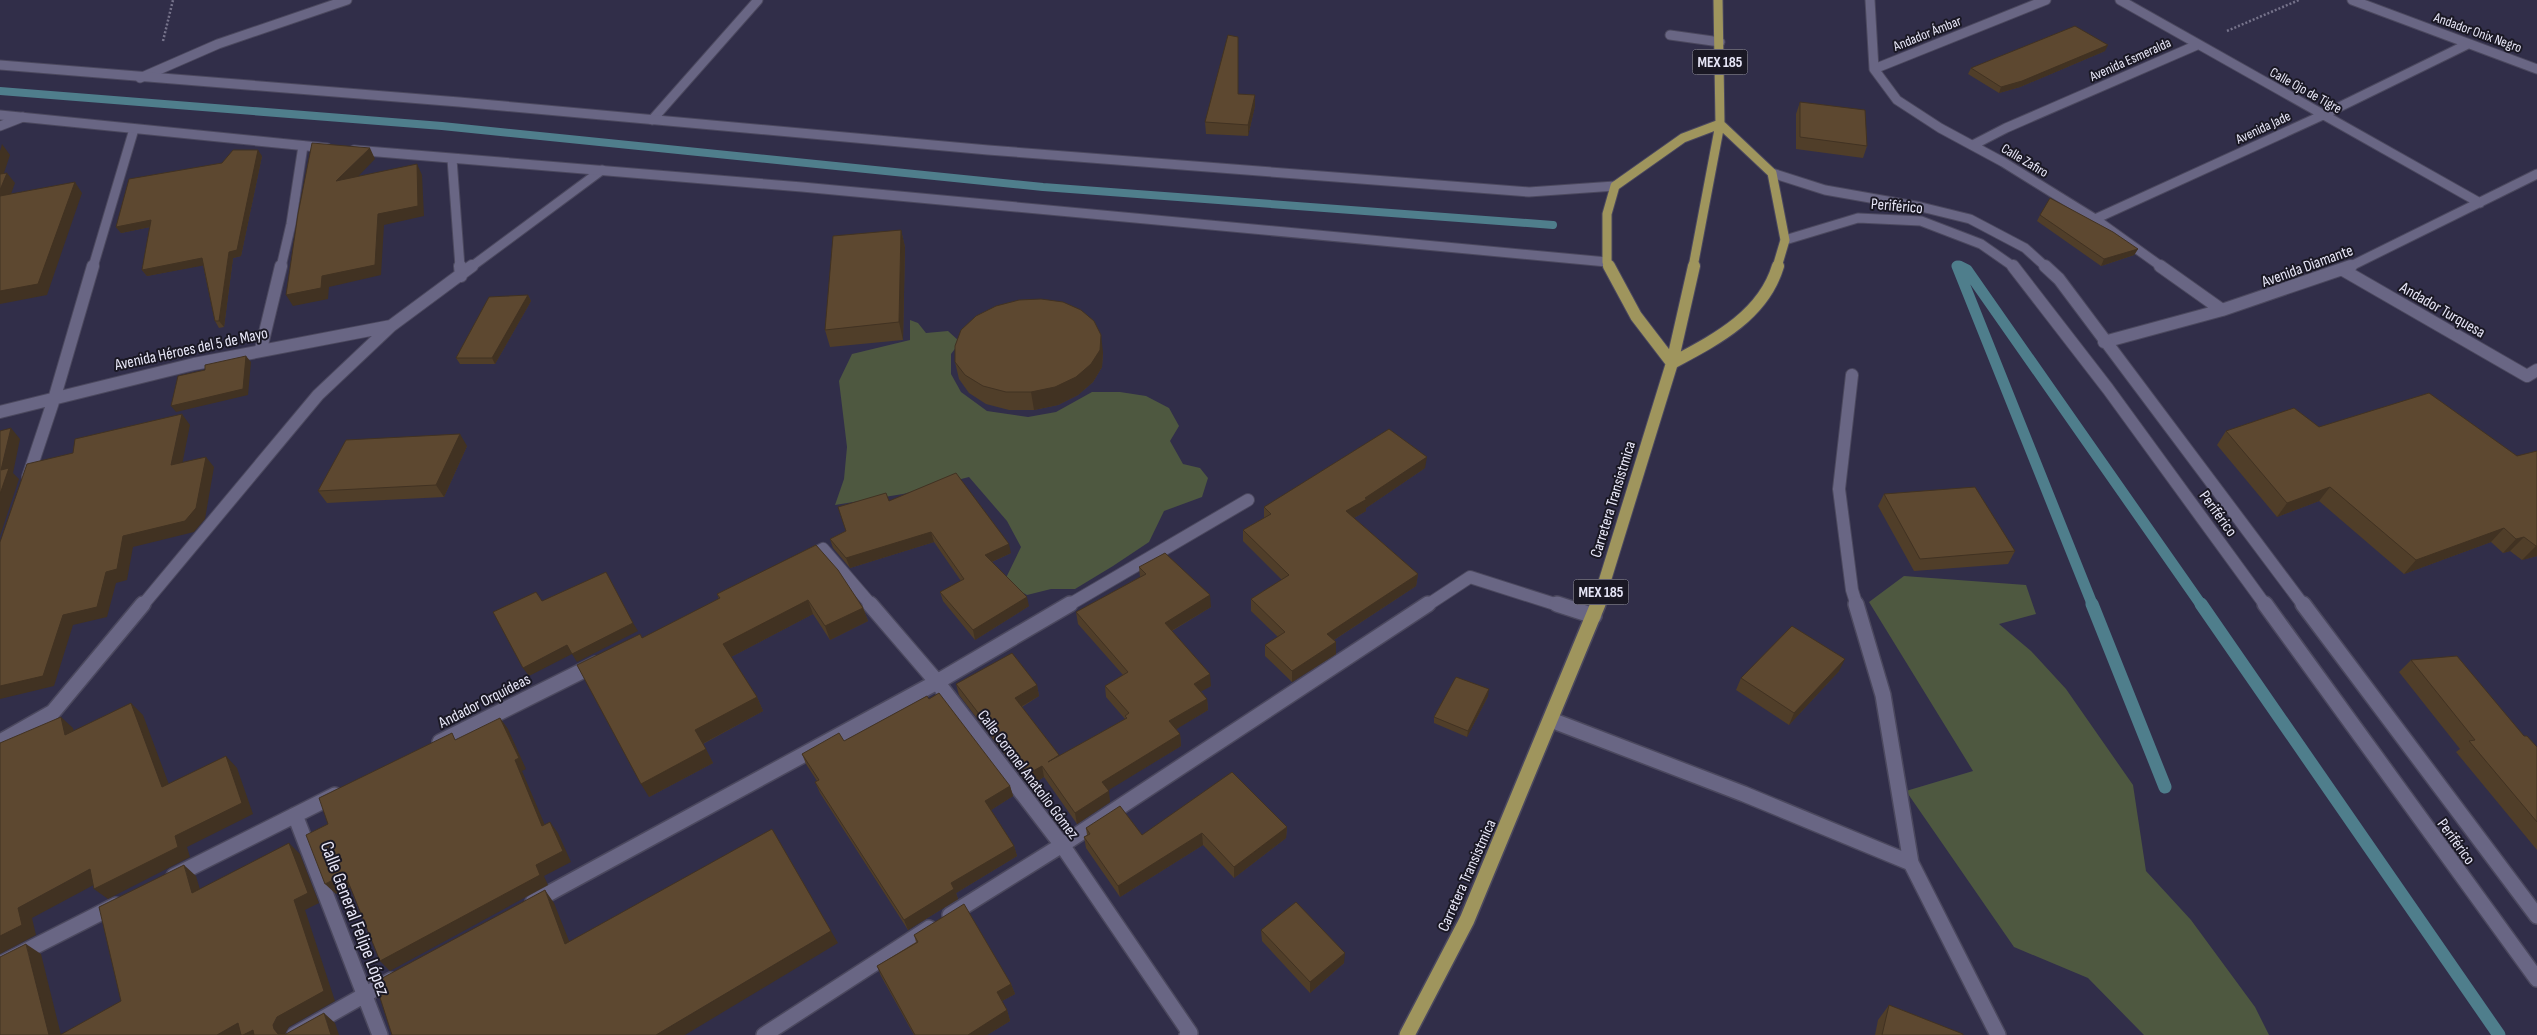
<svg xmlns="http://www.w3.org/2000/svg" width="2537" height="1035" font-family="'Sofia Sans Condensed',sans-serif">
<rect width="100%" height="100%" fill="#312e49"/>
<path fill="#4e5840" d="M 910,320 L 918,323 L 926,333 L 948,331 L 960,342 L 951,354 L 951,374 L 961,392 L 987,411 L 1028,417 L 1056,412 L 1092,392 L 1120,392 L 1146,396 L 1169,408 L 1179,426 L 1170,441 L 1183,464 L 1200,468 L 1208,478 L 1202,497 L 1164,511 L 1149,542 L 1113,566 L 1075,589 L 1051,589 L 1027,595 L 1004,582 L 1021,547 L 1007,521 L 969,477 L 903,494 L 835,505 L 844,479 L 847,447 L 839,381 L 852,354 L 910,340 Z
M 1904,576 L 2026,585 L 2036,614 L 1999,624 L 2031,651 L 2066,689 L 2133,785 L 2146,871 L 2191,920 L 2255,1007 L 2269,1035 L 2144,1035 L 2088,978 L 2014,947 L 1906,791 L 1973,771 L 1869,602 Z"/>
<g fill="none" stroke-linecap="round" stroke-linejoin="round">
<path stroke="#4f7e8c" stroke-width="8" d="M 0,91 L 442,126 L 1043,187 L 1553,225
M 1958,267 L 1957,265 L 1961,267"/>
<path stroke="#4f7e8c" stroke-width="11" d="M 1957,266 L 2093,606
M 1959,266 L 1967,270 L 2202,606"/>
<path stroke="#4f7e8c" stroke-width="13" d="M 2092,604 L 2165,787
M 2201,604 L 2499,1035"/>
<defs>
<path id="lane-far2" d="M 1670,35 L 1720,42
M 140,78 L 218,44 L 347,0
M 652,120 L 758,0"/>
<path id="lane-far1" d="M 1852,375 L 1839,489 L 1852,590 L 1857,606"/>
<path id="lane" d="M 1856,604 L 1883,695 L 1911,863
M 1551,720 L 1744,794 L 1911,863 L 1998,1035"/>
<path id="street-far2" d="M 1870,0 L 1874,69 L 1897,100 L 1940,128 L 2003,162 L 2095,219 L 2162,267
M 2120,0 L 2480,203
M 2352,0 L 2537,69
M 1874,69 L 2046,0
M 0,126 L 23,117
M 1973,145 L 2006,128 L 2197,45
M 452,159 L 460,267
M 2095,219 L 2323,115 L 2468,44
M 93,267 L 134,129
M 281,267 L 291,224 L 303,146
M 471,267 L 602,170
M 2349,267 L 2537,174"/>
<path id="street-far1" d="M 460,266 L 461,276
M 2160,266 L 2222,310
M 2343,270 L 2527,376 L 2537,370
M 2104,342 L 2222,310 L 2351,266
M 261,349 L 281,266
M 0,412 L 194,364 L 391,326
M 28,477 L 55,396 L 93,266
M 806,558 L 823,549 L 872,606
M 142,606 L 318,395 L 391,326 L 472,266
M 1067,606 L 1248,500
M 1426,606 L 1470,577 L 1561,606"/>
<path id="street" d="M 870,604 L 937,682 L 1062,845 L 1190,1033 L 1187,1035
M 1557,604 L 1594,616
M 0,742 L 53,712 L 143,604
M 440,742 L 596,664
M 295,815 L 380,1035
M 174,876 L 335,795
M 533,902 L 937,682 L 1070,604
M 950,915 L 1062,845 L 1428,604
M 0,964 L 116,905
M 294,1035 L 391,980
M 764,1035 L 929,928"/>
<path id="secondary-far2" d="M 0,65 L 459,102 L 988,150 L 1529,192 L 1615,186
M 0,115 L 327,148
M 354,150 L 802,187 L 1607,262
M 1772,173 L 1825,190 L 1921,207 L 1970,219 L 2025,248 L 2046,267
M 1785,240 L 1858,218 L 1921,221 L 1981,244 L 2014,267"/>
<path id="secondary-far1" d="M 2013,266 L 2108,389 L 2266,606
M 2045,266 L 2059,279 L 2304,606"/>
<path id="secondary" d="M 2265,604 L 2537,979
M 2303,604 L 2537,916"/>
<path id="primary-far2" d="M 1610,267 L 1607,262 L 1607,214 L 1615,186 L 1683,138 L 1720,124 L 1772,173 L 1785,240 L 1777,267
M 1693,267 L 1720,124 L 1718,0"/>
<path id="primary-far1" d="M 1609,266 L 1636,316 L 1672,363 C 1715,340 1763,316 1778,266
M 1597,606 L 1672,363 L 1694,266"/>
<path id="primary" d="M 1407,1035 L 1467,920 L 1598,604"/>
</defs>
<use href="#lane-far2" stroke="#4b485e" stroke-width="11"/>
<use href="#lane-far1" stroke="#4b485e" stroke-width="14"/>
<use href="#lane" stroke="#4b485e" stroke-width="18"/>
<use href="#street-far2" stroke="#4b485e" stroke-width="11"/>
<use href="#street-far1" stroke="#4b485e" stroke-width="14"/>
<use href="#street" stroke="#4b485e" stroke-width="18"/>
<use href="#secondary-far2" stroke="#4b485e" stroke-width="11"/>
<use href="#secondary-far1" stroke="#4b485e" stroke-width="14"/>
<use href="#secondary" stroke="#4b485e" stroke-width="18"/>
<use href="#primary-far2" stroke="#4b485e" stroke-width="11"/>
<use href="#primary-far1" stroke="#4b485e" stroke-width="14"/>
<use href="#primary" stroke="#4b485e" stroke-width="18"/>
<path stroke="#76738b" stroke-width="2.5" stroke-dasharray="2 2" stroke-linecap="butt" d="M 2227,31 L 2299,0
M 163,41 L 173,0"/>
<use href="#lane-far2" stroke="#696684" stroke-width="9"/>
<use href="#lane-far1" stroke="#696684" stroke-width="12"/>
<use href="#lane" stroke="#696684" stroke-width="15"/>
<use href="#street-far2" stroke="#696684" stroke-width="9"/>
<use href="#street-far1" stroke="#696684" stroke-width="12"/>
<use href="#street" stroke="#696684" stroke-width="15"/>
<use href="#secondary-far2" stroke="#696684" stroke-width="9"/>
<use href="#secondary-far1" stroke="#696684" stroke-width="12"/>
<use href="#secondary" stroke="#696684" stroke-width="15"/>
<use href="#primary-far2" stroke="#9f955d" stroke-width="9"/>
<use href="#primary-far1" stroke="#9f955d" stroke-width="12"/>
<use href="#primary" stroke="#9f955d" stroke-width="15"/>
</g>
<path fill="#503e29" d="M 2105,51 L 2020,87 L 1999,93 L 1968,74 L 1971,68 Z
M 1239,94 L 1255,95 L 1255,106 L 1248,136 L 1206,134 L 1205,122 Z
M 1800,102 L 1867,146 L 1863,158 L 1796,149 L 1796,114 Z
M 262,156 L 241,256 L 233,258 L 224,327 L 219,328 L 215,321 L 203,265 L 147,276 L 142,270 L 150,227 L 121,233 L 116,227 Z
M 2040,215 L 2138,249 L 2134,255 L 2101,266 L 2037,221 Z
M 901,230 L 905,247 L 903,340 L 830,347 L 825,330 Z
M 528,295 L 531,301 L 495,364 L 460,364 L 456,358 Z
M 1103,352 L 1102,367 L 1093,382 L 1078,395 L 1058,405 L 1034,410 L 1009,410 L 986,404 L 969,393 L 959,379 L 955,362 Z
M 2319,427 L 2517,456 L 2537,451 L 2537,556 L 2522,560 L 2510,551 L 2503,553 L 2491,542 L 2404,574 L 2319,501 L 2277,517 L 2217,445 L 2226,431 Z
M 467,446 L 444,497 L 327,503 L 318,491 Z
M 1425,468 L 1366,508 L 1366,511 L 1354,518 L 1418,574 L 1416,586 L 1334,640 L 1336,642 L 1336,654 L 1292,682 L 1265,656 L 1265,645 L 1278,637 L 1251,611 L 1251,599 L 1282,580 L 1243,541 L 1243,530 L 1264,518 L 1264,507 Z
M 1884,494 L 2015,551 L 2008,564 L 1914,571 L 1878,506 Z
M 889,501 L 1011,553 L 992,562 L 1029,606 L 975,640 L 943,601 L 940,592 L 961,581 L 934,542 L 850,568 L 833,548 L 830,539 L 846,531 Z
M 816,545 L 863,608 L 868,621 L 830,640 L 813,614 L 731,657 L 757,697 L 763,711 L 703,744 L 713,763 L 649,797 L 642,638 L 719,599 L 717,594 Z
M 1139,567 L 1211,607 L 1172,631 L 1211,686 L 1201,691 L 1207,699 L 1208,710 L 1176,729 L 1180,734 L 1181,746 L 1108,790 L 1110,802 L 1077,824 L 1044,777 L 1029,786 L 959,695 L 956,684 L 1037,685 L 1039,696 L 1022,707 L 1059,756 L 1125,719 L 1106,697 L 1105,686 L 1123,675 L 1078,624 L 1076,612 L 1140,577 Z
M 2411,660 L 2524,736 L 2537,747 L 2537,850 L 2456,752 L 2460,749 L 2399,672 Z
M 1839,671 L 1789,725 L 1736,690 L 1741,678 Z
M 1488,696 L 1467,737 L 1434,723 L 1434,717 Z
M 844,741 L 1010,786 L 1013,796 L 991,810 L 1014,846 L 1017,856 L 956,893 L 958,899 L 908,930 L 820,793 L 815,782 L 817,781 L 806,764 L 802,754 Z
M 1287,827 L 1286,838 L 1234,878 L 1203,845 L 1120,897 L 1086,848 L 1084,837 L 1087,835 L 1086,828 L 1142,835 Z
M 1261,930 L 1344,963 L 1310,993 L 1262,941 Z
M 914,935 L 1011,984 L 1015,994 L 1002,1001 L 1007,1010 L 1010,1021 L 987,1035 L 914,1035 L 881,976 L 877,966 L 916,942 Z
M 1889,1005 L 1963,1035 L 1875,1035 L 1878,1020 Z"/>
<path fill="#413222" d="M 2108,45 L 2105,51 L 2020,87 L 1999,93 L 2001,87 Z
M 1255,95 L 1255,106 L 1248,136 L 1248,125 Z
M 2,144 L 10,155 L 0,185 L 0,151 Z
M 370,148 L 375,159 L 343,192 L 336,181 Z
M 258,150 L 262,156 L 241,256 L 233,258 L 224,327 L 219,321 L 229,252 Z
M 417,164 L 422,175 L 424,216 L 384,225 L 381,275 L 329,287 L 328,299 L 293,306 L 286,295 L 322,276 L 378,214 Z
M 7,173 L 15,183 L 6,208 L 0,200 L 0,190 Z
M 75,182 L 82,193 L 47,295 L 0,304 L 0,291 Z
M 151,220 L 155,226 L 121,233 L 116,227 Z
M 901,230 L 905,247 L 903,340 L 899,322 Z
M 2138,249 L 2134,255 L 2101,266 L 2104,259 Z
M 202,258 L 206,265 L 147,276 L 142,270 Z
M 528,295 L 531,301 L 495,364 L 492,358 Z
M 1101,335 L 1103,352 L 1102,367 L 1093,382 L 1078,395 L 1058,405 L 1034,410 L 1031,392 Z
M 246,356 L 251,362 L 248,395 L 176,412 L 171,406 Z
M 182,414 L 190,425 L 180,475 L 171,465 Z
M 11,428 L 20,439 L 13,473 L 19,479 L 0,536 L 0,494 L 1,470 Z
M 460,434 L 467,446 L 444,497 L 436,485 Z
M 206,457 L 214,467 L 205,519 L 194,532 L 133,547 L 127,580 L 116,583 L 107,617 L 73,625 L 54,686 L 0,699 L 0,686 L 63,615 L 106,572 L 123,536 Z
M 1427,457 L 1425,468 L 1366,508 L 1366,511 L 1345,523 L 1346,511 L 1365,498 Z
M 2330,487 L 2319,501 L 2277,517 L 2287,503 Z
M 2504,528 L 2491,542 L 2404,574 L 2416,560 Z
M 931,532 L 934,542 L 850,568 L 846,558 Z
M 2524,537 L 2510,551 L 2503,553 L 2516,539 Z
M 1009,544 L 1011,553 L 987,564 L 985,555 Z
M 2536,546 L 2537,546 L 2537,556 L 2522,560 Z
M 1418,574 L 1416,586 L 1326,645 L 1327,634 Z
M 1210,595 L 1211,607 L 1166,634 L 1165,623 Z
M 1027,597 L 1029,606 L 975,640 L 973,630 Z
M 808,600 L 813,614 L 729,658 L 723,644 Z
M 863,608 L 868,621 L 830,640 L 825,626 Z
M 633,623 L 638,631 L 577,662 L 572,654 L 529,676 L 523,668 L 567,645 Z
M 1336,642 L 1336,654 L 1292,682 L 1292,671 Z
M 1845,659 L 1839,671 L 1789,725 L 1794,713 Z
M 1210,674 L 1211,686 L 1195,695 L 1194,684 Z
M 1037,685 L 1039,696 L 1017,709 L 1015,698 Z
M 1489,689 L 1488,696 L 1467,737 L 1468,731 Z
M 757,697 L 763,711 L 702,744 L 695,730 Z
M 1207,699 L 1208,710 L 1170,733 L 1169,721 Z
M 131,703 L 143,715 L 174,798 L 162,787 Z
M 61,717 L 73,728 L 77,747 L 65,735 Z
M 500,718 L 508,729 L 526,769 L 522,771 L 550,837 L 542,826 L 515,760 Z
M 1180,734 L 1181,746 L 1104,793 L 1102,782 Z
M 706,749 L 713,763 L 649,797 L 641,784 Z
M 226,756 L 237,768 L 253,814 L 187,847 L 190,857 L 108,899 L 94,889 L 175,836 Z
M 1042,766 L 1044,777 L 1029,786 L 1026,775 Z
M 1010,786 L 1013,796 L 988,812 L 985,801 Z
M 1109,791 L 1110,802 L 1077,824 L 1075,813 Z
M 550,822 L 558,833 L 571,862 L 544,876 L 548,885 L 390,971 L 380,961 L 536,865 Z
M 1287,827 L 1286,838 L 1234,878 L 1234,867 Z
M 1202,833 L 1203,845 L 1120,897 L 1118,886 Z
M 289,843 L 300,854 L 319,903 L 305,910 L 335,1001 L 289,1027 L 285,1034 L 279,1035 L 274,1029 L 273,1025 L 277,1017 L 294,900 Z
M 1014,846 L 1017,856 L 956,893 L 958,899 L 908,930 L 904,920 L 951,883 Z
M 184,865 L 196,876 L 204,903 L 192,893 Z
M 90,869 L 103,880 L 32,918 L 36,935 L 0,954 L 0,936 L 18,908 Z
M 345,874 L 355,885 L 336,894 L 325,884 Z
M 545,890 L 554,903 L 575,956 L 565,944 Z
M 831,931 L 838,943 L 685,1035 L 656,1035 Z
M 26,944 L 41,954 L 61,1035 L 49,1035 Z
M 1345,953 L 1344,963 L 1310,993 L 1310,982 Z
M 1011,984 L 1015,994 L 1000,1002 L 997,992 Z
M 1007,1010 L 1010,1021 L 987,1035 L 968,1035 Z
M 324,1013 L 335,1023 L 339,1035 L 331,1035 Z
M 238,1023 L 253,1030 L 259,1035 L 217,1035 Z"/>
<path fill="#5d4830" stroke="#413222" d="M 2075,26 L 2108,45 L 2022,81 L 2001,87 L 1971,68 Z
M 1228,35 L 1238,37 L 1238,94 L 1255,95 L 1248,125 L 1205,122 Z
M 1800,102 L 1865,110 L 1867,146 L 1800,137 Z
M 312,143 L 370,148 L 336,181 L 417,164 L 418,206 L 378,214 L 375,265 L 322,276 L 321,288 L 286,295 L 298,214 Z
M 233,150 L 258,150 L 237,250 L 229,252 L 219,321 L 215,321 L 202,258 L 142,270 L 151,220 L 116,227 L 129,179 L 222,163 Z
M 7,173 L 0,190 L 0,174 Z
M 75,182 L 38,284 L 0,291 L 0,196 Z
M 2050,198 L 2113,232 L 2138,249 L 2104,259 L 2040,215 Z
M 901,230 L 899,322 L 825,330 L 833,236 Z
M 528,295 L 492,358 L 456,358 L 489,297 Z
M 1041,299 L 1063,302 L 1081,310 L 1094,321 L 1101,335 L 1100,350 L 1091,364 L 1076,377 L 1055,387 L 1031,392 L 1006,392 L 983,386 L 965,375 L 955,362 L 955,346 L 961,330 L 976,316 L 996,306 L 1019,300 Z
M 246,356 L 243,389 L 171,406 L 178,376 L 205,370 L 205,365 Z
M 2429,393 L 2517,456 L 2537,451 L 2537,546 L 2536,546 L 2524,537 L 2516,539 L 2504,528 L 2416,560 L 2330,487 L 2287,503 L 2226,431 L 2294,408 L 2319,427 Z
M 182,414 L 171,465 L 206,457 L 196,508 L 185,521 L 123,536 L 117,569 L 106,572 L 97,607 L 63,615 L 43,676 L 0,686 L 0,542 L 27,464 L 73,453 L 75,439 Z
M 11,428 L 1,470 L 9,468 L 0,494 L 0,431 Z
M 1389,429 L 1427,457 L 1365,498 L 1367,499 L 1346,511 L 1418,574 L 1327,634 L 1336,642 L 1292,671 L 1265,645 L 1285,632 L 1251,599 L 1289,575 L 1243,530 L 1271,514 L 1264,507 Z
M 460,434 L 436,485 L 318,491 L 346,440 Z
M 956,473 L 1009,544 L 985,555 L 1027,597 L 973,630 L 940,592 L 964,579 L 931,532 L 846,558 L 830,539 L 846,531 L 838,507 L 886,493 L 889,501 Z
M 1975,487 L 2015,551 L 1920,559 L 1884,494 Z
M 816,545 L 838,570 L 863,608 L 825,626 L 808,600 L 723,644 L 757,697 L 695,730 L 706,749 L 641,784 L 577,665 L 640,634 L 642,638 L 720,598 L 717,594 Z
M 1165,553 L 1210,595 L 1165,623 L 1210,674 L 1194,684 L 1207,699 L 1169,721 L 1180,734 L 1102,782 L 1109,791 L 1075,813 L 1042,766 L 1026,775 L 956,684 L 1012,653 L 1037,685 L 1015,698 L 1059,755 L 1048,762 L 1127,718 L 1125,716 L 1129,713 L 1105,686 L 1128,672 L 1076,612 L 1146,574 L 1139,567 Z
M 606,572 L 633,623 L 572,654 L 567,645 L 523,668 L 493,612 L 536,592 L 542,601 Z
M 1792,626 L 1845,659 L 1794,713 L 1741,678 Z
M 2457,656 L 2524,736 L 2527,736 L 2537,747 L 2537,822 L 2469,741 L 2475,740 L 2411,660 Z
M 1456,677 L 1489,689 L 1468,731 L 1434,717 Z
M 939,693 L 1010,786 L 985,801 L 1014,846 L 951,883 L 954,889 L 904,920 L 815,782 L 819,780 L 802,754 L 839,733 L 844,741 L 927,696 L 929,699 Z
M 131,703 L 162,787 L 226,756 L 242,803 L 175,836 L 178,847 L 94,889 L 90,869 L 18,908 L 22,925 L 0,936 L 0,743 L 61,717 L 65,735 Z
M 500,718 L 519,758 L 515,760 L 542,826 L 550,822 L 563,851 L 536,865 L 540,875 L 380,961 L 345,874 L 325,884 L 306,835 L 328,824 L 319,798 L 452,733 L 455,740 Z
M 1232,772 L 1287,827 L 1234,867 L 1202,833 L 1118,886 L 1084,837 L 1090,834 L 1086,828 L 1120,806 L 1142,835 Z
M 772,829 L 831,931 L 656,1035 L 392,1035 L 375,982 L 545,890 L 565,944 Z
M 289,843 L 308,893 L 294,900 L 324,991 L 277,1017 L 273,1025 L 274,1029 L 278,1034 L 286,1034 L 324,1013 L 331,1035 L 254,1035 L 253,1030 L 243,1035 L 241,1035 L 238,1023 L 217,1035 L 60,1035 L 121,1001 L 99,907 L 184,865 L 192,893 Z
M 1296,902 L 1345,953 L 1310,982 L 1261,930 Z
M 964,904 L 1011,984 L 997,992 L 1007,1010 L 968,1035 L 915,1035 L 877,966 L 918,942 L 914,935 Z
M 26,944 L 49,1035 L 0,1035 L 0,957 Z
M 1889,1005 L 1963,1034 L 1963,1035 L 1882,1035 Z"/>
<g text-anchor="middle" stroke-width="4" stroke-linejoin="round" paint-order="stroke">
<g font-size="14" fill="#e8e7f8" stroke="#1a1824">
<text transform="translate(2478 32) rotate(20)" y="5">Andador Onix Negro</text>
<text transform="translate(1927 33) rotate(-22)" y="5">Andador Ámbar</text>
<text transform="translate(2130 59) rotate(-24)" y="5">Avenida Esmeralda</text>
<text transform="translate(2306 90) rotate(29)" y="5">Calle Ojo de Tigre</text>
<text transform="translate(2263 127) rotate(-25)" y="5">Avenida Jade</text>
<text transform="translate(2025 160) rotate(31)" y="5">Calle Zafiro</text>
</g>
<g fill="#1a1824" stroke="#aaa9b8" stroke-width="1">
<rect x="1692.5" y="49.5" width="55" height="25" rx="4"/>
<rect x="1573.5" y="579.5" width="55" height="25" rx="4"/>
</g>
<g font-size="15" font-weight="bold" fill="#e8e7f8">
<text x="1720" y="67">MEX 185</text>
<text x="1601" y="597">MEX 185</text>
</g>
<g font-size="16" fill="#e8e7f8" stroke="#1a1824">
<text transform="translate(1897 205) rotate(5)" y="6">Periférico</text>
<text transform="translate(2307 265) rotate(-20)" y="6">Avenida Diamante</text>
<text transform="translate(2443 309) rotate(30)" y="6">Andador Turquesa</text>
<text transform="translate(191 348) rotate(-12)" y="6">Avenida Héroes del 5 de Mayo</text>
<text transform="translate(1612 499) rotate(-73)" y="6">Carretera Transistmica</text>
<text transform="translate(2219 513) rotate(54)" y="6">Periférico</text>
<text transform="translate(484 700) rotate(-27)" y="6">Andador Orquídeas</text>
<text transform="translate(1029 774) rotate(53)" y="6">Calle Coronel Anatolio Gómez</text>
<text transform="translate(2457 841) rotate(54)" y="6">Periférico</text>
<text transform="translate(1466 875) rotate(-66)" y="6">Carretera Transistmica</text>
</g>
<g font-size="19" fill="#e8e7f8" stroke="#1a1824">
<text transform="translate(356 918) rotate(69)" y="7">Calle General Felipe López</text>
</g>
</g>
</svg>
